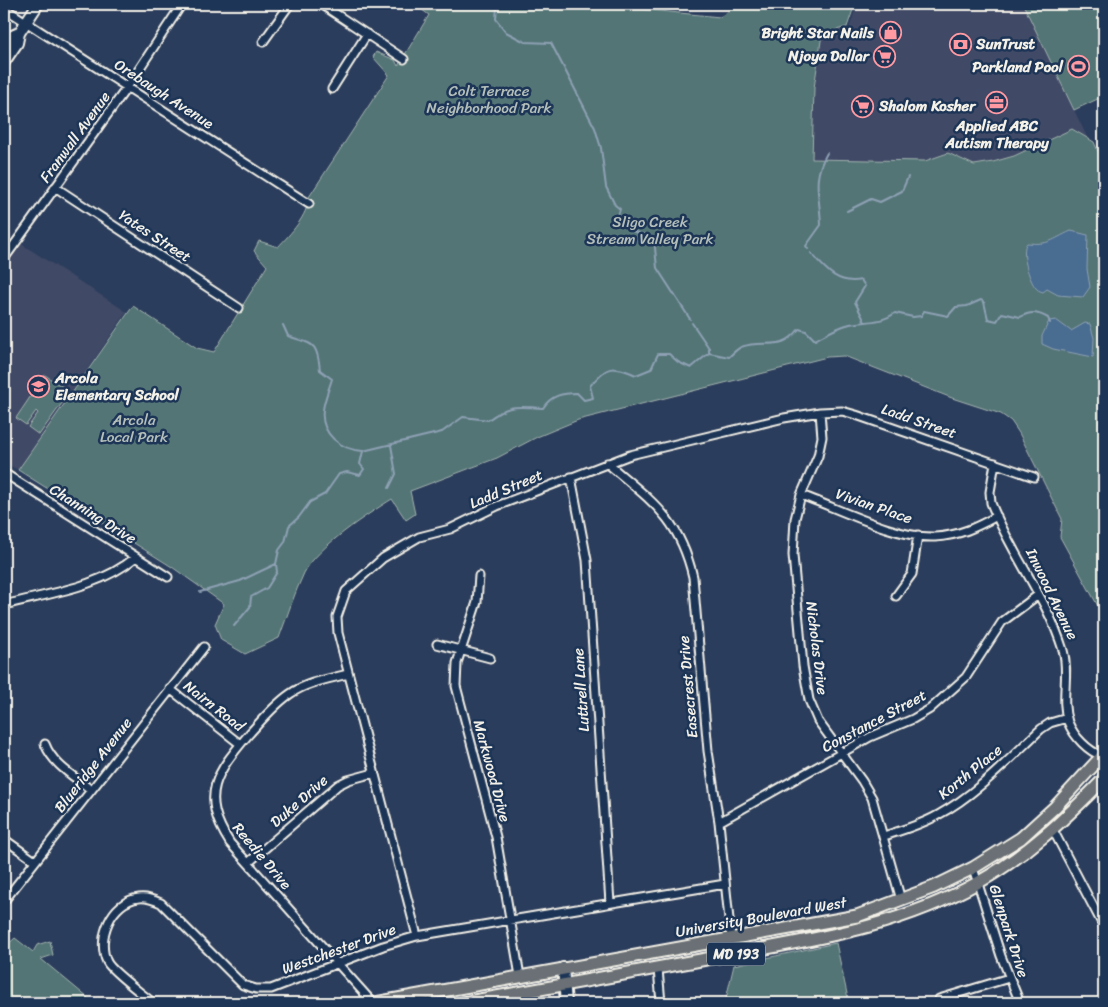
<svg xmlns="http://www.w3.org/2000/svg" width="1108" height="1007" font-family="Sriracha,sans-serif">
<rect width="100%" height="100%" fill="#2b3d5c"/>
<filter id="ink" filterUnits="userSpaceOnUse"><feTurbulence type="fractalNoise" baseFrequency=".02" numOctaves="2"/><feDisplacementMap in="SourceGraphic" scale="10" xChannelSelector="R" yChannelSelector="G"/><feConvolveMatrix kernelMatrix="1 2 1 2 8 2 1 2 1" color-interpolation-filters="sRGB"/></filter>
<g filter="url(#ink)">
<path fill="#3f4966" d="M 857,4 L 1023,4 L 1089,141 L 979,172 L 801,164 L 808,23 L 849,29 Z
M 20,243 L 127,312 L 18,470 L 4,462 L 4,267 Z"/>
<path fill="#537576" stroke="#a4b3af" d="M 414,4 L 552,4 L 562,6 L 564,4 L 571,4 L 570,6 L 597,8 L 609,6 L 720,17 L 729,11 L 731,4 L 855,4 L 847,27 L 822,34 L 814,88 L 812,159 L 925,161 L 948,153 L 974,165 L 993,162 L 1014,156 L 1072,129 L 1094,142 L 1104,165 L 1104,617 L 1060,537 L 1062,519 L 1019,433 L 1011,421 L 1001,414 L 952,398 L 844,356 L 827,357 L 578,420 L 537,437 L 497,458 L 410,491 L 415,514 L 406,520 L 392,499 C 368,514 317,547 304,573 C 294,594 287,617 279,638 L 245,654 L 221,640 L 215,624 L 224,604 L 172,567 L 18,470 L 133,306 L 197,348 L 214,352 L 267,266 L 254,251 L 259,241 L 278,247 C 291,233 307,217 309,197 L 389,75 L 373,57 L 376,52 L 395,60 L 398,66 L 429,15 Z
M 1023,4 L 1104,4 L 1104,96 L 1074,110 Z
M 45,375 L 70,392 L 39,435 L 28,427 L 38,413 L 36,411 L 26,425 L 16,418 Z
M 15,938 L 33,952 L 37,945 L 50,941 L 53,955 L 41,959 L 94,1003 L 4,1003 L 4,948 Z
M 836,943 L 849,1003 L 725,1003 L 734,965 Z"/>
<path fill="#4a6c91" stroke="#8ea1b4" d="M 1071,231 L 1088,235 L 1087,269 L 1090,287 L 1083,297 L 1058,295 L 1047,289 L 1043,292 C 1040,291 1037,290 1036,288 C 1029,281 1020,250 1027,243 C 1050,245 1051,240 1071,231 Z
M 1056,320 L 1071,331 L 1085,323 L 1090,324 L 1094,338 L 1093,357 L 1053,349 L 1042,344 L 1042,336 L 1049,321 Z"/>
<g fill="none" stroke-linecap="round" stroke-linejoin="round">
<path stroke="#8ea1b4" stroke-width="2" d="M 497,6 L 496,19 L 506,32 L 525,42 L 551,43 L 595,128 L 601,148 L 606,187 L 615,205 L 620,209 L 617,219 L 629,230 L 654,238 L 657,268 L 690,319
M 847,211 L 871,199 L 880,202 L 902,191 L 908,177
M 808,249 L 806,246 L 821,225 C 820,195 811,180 827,153
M 811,253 C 826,270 838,285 861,280 L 865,286 L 855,302 L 865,322
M 692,323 L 709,348 L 709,353
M 283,325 L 288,336 C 312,345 317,340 320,370 L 332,379 C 329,389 324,400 323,410 C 320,434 341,450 363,451
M 389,488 L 396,474 L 391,445
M 200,592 L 240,581 L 276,564 L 279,550 L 285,542 L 289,526 L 299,517 L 310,502 L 325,494 L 339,474 L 347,472 L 360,475 L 364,469 L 360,464 L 363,451 L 442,432 L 463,417 L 488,420 C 511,403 516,407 543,408 C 551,395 563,393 577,393 L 584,400 L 593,398 L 590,386 C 607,365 612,365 636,375 L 651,369 L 658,354 L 669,354 L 678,362 L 691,368 L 709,353 L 729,357 C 732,354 737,349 741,347 C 764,338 781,353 799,329 L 806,331 L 815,340 C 826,334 837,327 850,324 C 866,321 882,323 895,313 L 913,317 L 921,316 L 924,311 L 948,316 L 956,307 L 967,306 L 981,300 L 984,302 L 988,319 L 997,321 L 1002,313 L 1020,317 C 1031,311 1037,312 1048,318 L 1050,323
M 234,626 L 250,607 L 251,597 L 267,588 L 277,572 L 276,564"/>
<defs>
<path id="street" d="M 321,4 L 404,59
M 4,8 L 309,204
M 263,42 L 290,4
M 332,89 L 367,34
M 55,187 L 239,308
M 4,259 L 128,86 L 182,4
M 820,412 L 822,437 L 818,456 L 801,495 L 795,519 L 793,555 L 803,666 L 809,700 L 818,721 L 862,781 L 872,798 L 901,900
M 607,463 C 651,501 679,517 693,577 L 708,751 L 719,822 L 731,939
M 995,463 L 990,492 L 991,503 C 1011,554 1047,598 1063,650 C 1070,674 1060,699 1068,722 C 1074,737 1088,751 1102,756
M 4,473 L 168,577
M 571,477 L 587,560 L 610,903
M 801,495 C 837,508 898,539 935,537 C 958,536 977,527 997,516
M 479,576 L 477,602 L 457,663 L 456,686 L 496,837 L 520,976
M 896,596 L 912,574 L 918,535
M 4,605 C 49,593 99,588 136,557
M 437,644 L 490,658
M 348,674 C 329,679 307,682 290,694 C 274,705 262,720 249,734 C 216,773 199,795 230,843 L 373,1003
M 170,689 L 240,744
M 45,744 C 53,765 74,776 91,790
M 719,822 L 870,737 L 913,719 L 930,709 L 966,677 L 1002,622 L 1038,595
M 1053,830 L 1104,927
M 884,836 C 902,830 921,825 938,815 C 977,794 1009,759 1041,729 L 1050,723 L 1067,718
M 4,839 L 35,861
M 248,863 L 338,785 L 348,780 L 374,773
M 973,868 L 1001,956 L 1020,1003
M 4,901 L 204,647
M 417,936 L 338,633 L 337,617 L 346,591 L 383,558 L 419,537 L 450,529 L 497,506 L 630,455 L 784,418 L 820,412 L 842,411 L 856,415 L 1034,477
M 658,969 L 661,1003
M 939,999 L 1009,978
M 153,1003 C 143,994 112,972 107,962 C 96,939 111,901 139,898 C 147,897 154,900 161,903 L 243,985 L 256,989 L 271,989 L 383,946 L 417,936 L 725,884"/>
<path id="secondary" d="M 4,48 L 12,36 L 19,33
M 4,62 L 17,43 L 19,33 L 38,4
M 563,968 L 566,1003"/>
<path id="primary" d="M 375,1003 L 857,916 L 934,887 L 973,868 L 1021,838 L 1055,807 L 1104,754
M 463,1003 C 553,986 644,971 734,954 C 821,938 901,926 979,882 C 1027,855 1066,818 1104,779"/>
</defs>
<use href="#street" stroke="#f4f1e8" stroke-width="11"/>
<use href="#secondary" stroke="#f4f1e8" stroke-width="14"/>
<use href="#primary" stroke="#f4f1e8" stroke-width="15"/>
<use href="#street" stroke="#1d3557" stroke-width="7"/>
<use href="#secondary" stroke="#1d3557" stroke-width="10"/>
<use href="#primary" stroke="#6a7074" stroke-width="11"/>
</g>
</g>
<defs>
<symbol id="shop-ring" viewBox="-11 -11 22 22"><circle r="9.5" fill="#1d3557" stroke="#ff9aa2" stroke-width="1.5"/><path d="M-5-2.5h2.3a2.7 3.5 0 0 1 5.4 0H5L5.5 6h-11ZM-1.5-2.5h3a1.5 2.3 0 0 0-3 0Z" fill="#ff9aa2"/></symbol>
<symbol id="bank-ring" viewBox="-11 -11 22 22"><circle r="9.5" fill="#1d3557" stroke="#ff9aa2" stroke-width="1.5"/><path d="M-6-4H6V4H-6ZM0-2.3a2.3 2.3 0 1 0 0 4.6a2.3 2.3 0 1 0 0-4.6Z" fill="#ff9aa2"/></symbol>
<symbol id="supermarket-ring" viewBox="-11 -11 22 22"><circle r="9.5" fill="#1d3557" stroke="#ff9aa2" stroke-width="1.5"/><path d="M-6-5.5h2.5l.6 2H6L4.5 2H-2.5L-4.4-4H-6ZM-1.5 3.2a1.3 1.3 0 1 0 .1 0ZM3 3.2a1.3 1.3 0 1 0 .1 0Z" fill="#ff9aa2"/></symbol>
<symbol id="stadium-ring" viewBox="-11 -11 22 22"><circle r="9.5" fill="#1d3557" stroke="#ff9aa2" stroke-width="1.5"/><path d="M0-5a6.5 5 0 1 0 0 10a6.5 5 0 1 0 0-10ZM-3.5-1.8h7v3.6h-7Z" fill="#ff9aa2"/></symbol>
<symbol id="office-ring" viewBox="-11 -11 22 22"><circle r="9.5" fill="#1d3557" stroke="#ff9aa2" stroke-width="1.5"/><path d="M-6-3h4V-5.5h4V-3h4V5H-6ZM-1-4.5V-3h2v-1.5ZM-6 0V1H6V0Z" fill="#ff9aa2"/></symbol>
<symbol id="school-ring" viewBox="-11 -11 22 22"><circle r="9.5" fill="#1d3557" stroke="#ff9aa2" stroke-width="1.5"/><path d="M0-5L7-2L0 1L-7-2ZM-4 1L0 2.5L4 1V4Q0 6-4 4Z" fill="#ff9aa2"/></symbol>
</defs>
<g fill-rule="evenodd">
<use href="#shop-ring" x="878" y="20" width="25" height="25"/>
<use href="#bank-ring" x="948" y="32" width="25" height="25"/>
<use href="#supermarket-ring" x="872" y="44" width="25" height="25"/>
<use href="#stadium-ring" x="1066" y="54" width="25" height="25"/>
<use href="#office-ring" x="984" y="90" width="25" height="25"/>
<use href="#supermarket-ring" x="850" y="94" width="25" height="25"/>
<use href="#school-ring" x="26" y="374" width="25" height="25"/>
</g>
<g text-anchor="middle" stroke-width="5" stroke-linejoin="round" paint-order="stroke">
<rect fill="#1d3557" stroke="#b4b9bc" stroke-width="1" x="707" y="942.5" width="58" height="23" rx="4"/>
<g font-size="14" font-weight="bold" fill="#f4f1e8">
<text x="736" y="959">MD 193</text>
</g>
<g font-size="15" font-weight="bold" fill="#f4f1e8" stroke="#1d3557" text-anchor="end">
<text x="874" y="38">Bright Star Nails</text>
<text x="976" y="49" text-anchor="start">SunTrust</text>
<text x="869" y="61">Njoya Dollar</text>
<text x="1063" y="72">Parkland Pool</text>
<text x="879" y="111" text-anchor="start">Shalom Kosher</text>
<text x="997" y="131" text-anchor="middle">Applied ABC<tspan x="997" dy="17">Autism Therapy</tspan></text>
<text x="55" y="383" text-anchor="start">Arcola<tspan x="55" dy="17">Elementary School</tspan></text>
</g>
<g font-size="15" fill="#b4bfba" stroke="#1d3557">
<text x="489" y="96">Colt Terrace<tspan x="489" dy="17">Neighborhood Park</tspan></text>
<text x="650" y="227">Sligo Creek<tspan x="650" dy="17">Stream Valley Park</tspan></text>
<text x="134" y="425">Arcola<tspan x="134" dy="17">Local Park</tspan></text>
</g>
<g font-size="15" fill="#f4f1e8" stroke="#1d3557">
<text transform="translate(164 94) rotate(33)" y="5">Orebaugh Avenue</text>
<text transform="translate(75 137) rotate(-54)" y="5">Franwall Avenue</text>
<text transform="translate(155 236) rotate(33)" y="5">Yates Street</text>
<text transform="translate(919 421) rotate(19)" y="5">Ladd Street</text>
<text transform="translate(506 489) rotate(-23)" y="5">Ladd Street</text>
<text transform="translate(874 506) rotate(19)" y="5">Vivian Place</text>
<text transform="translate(93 514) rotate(32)" y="5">Channing Drive</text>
<text transform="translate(1052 594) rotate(64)" y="5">Inwood Avenue</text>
<text transform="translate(817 648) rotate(83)" y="5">Nicholas Drive</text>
<text transform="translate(688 687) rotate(-95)" y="5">Easecrest Drive</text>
<text transform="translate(581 690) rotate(-94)" y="5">Luttrell Lane</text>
<text transform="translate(214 706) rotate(38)" y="5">Nairn Road</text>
<text transform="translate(874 721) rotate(-28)" y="5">Constance Street</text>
<text transform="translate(93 765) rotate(-52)" y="5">Blueridge Avenue</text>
<text transform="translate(492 771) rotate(75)" y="5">Markwood Drive</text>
<text transform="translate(970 772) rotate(-39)" y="5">Korth Place</text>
<text transform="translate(299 801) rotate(-41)" y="5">Duke Drive</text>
<text transform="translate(262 856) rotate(50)" y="5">Reedie Drive</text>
<text transform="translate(761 917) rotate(-10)" y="5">University Boulevard West</text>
<text transform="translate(1009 931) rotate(72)" y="5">Glenpark Drive</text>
<text transform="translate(339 949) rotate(-20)" y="5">Westchester Drive</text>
</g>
</g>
<rect width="1108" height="1007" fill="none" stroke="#1d3557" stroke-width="20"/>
<rect x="10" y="10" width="1088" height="987" fill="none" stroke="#f4f1e8" stroke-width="2" filter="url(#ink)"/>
</svg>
